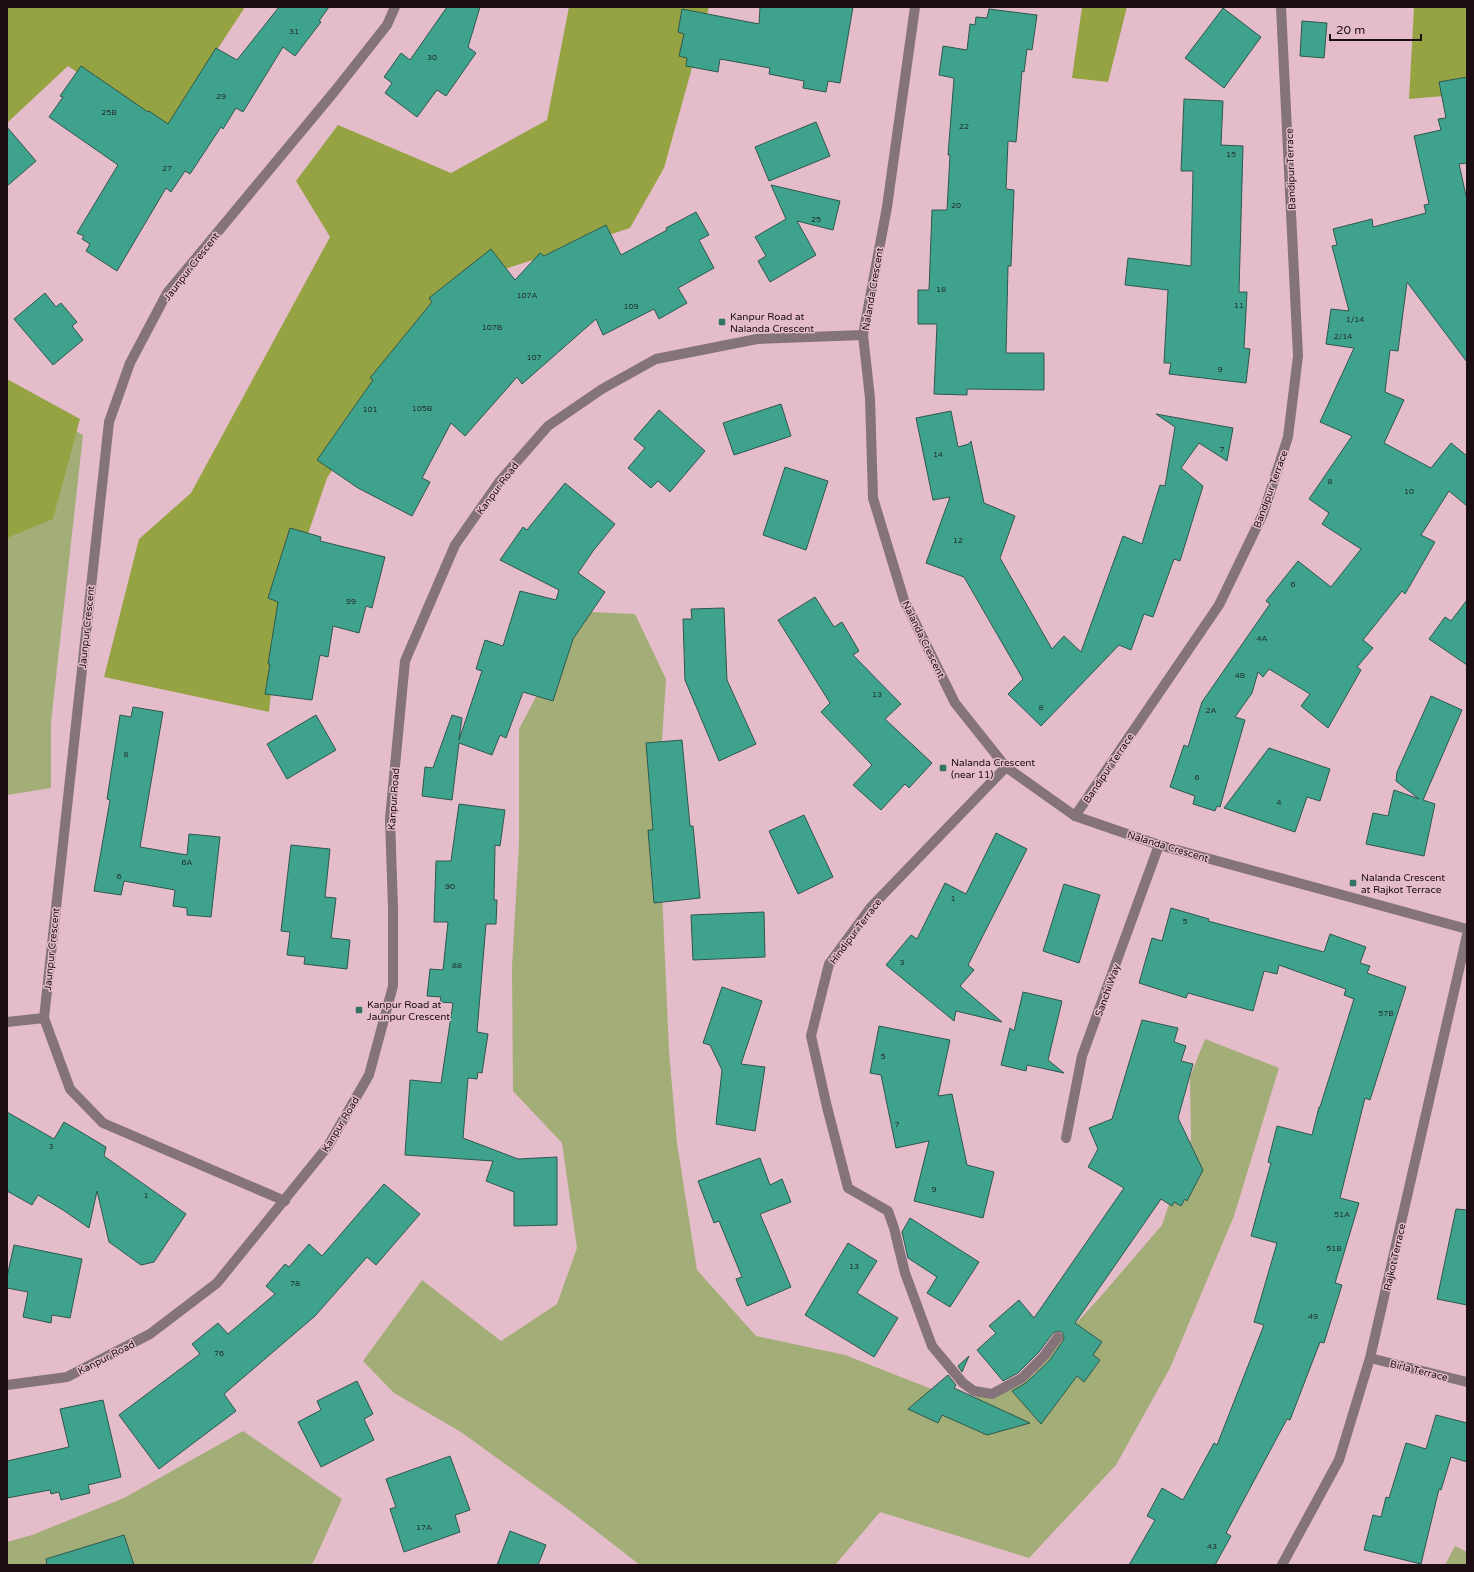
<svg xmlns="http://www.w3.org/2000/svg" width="1474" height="1572" font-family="'Varela Round',sans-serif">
<rect width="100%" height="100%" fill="#e5bcca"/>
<path fill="#a3ad77" d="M 7,393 L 83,435 L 51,722 L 51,788 L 7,795 Z
M 591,612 L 635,614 L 666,679 L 658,800 L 669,1051 L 677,1143 L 697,1270 L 756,1336 L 845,1355 L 962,1401 L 1022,1382 L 1034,1374 L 1046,1356 L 1102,1295 L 1162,1225 L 1191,1139 L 1190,1077 L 1205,1039 L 1279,1068 L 1234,1216 L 1170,1368 L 1116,1465 L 1029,1558 L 880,1512 L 835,1565 L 640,1565 L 569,1510 L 461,1432 L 394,1393 L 363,1361 L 422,1280 L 501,1341 L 557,1304 L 577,1248 L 562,1143 L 513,1091 L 512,967 L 519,844 L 519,729 L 554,663 Z
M 243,1431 L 342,1499 L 314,1561 L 310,1565 L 7,1565 L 7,1542 L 32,1535 L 124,1498 Z
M 1455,1546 L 1467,1552 L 1467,1565 L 1445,1565 Z"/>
<path fill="#96a343" d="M 7,7 L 245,7 L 164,131 L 68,66 L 7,123 Z
M 569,7 L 709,7 L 664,168 L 630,228 L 496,272 L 414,348 L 327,478 L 278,622 L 269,712 L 104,677 L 139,539 L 191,493 L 330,237 L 296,181 L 338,125 L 451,173 L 547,120 Z
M 1082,7 L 1127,7 L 1108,82 L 1072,78 Z
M 1414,7 L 1467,7 L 1467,94 L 1409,99 Z
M 7,379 L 80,419 L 53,519 L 7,538 Z"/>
<path fill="#3fa28c" stroke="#2e584e" d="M 279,7 L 329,7 L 319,21 L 321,22 L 295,56 L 283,47 L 243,112 L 236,108 L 223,129 L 221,127 L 190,174 L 185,171 L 171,192 L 166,188 L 117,271 L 86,251 L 90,244 L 82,239 L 84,236 L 77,233 L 118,165 L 49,117 L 63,97 L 60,96 L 81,66 L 148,112 L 149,111 L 168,124 L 216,48 L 237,60 Z
M 447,7 L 480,7 L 468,47 L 476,53 L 446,96 L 437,90 L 417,117 L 385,93 L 392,83 L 384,77 L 401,53 L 410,60 Z
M 760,7 L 853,7 L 840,83 L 828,81 L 826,92 L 803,88 L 804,81 L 769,74 L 770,68 L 720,59 L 718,72 L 686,66 L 687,58 L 679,56 L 684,34 L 678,32 L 682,9 L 759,24 Z
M 1223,8 L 1261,37 L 1224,88 L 1185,58 Z
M 989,9 L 1037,15 L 1032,50 L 1027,49 L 1024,72 L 1022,71 L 1016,142 L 1008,141 L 1006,189 L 1014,190 L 1011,266 L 1008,266 L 1006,353 L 1044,353 L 1044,390 L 967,389 L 967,395 L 934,394 L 937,324 L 918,324 L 918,290 L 929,290 L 932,210 L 947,210 L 950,155 L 948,155 L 954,78 L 939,75 L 943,46 L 967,50 L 970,24 L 975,25 L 976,17 L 987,18 Z
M 1302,21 L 1327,23 L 1324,58 L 1300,56 Z
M 1467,77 L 1467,163 L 1459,164 L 1467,200 L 1467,362 L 1407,282 L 1398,351 L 1390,350 L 1385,392 L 1404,400 L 1384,443 L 1431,468 L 1451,443 L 1467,456 L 1467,506 L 1449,491 L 1421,535 L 1435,542 L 1405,594 L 1402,591 L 1363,640 L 1373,648 L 1357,667 L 1361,670 L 1328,728 L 1301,706 L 1310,694 L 1269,669 L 1263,677 L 1258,672 L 1252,693 L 1235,717 L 1245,720 L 1220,807 L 1217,806 L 1215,811 L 1193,804 L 1195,796 L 1170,787 L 1184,745 L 1188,747 L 1202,702 L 1270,604 L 1266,601 L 1298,561 L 1331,587 L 1361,549 L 1322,524 L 1329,513 L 1309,499 L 1352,436 L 1320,422 L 1354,348 L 1326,344 L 1331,309 L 1349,311 L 1332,246 L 1337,245 L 1333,229 L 1372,219 L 1373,227 L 1426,213 L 1424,205 L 1429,204 L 1414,136 L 1441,130 L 1438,119 L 1446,118 L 1439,82 Z
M 1184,99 L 1223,101 L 1221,145 L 1243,146 L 1239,292 L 1247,292 L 1244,348 L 1250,349 L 1246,383 L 1169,374 L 1171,363 L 1164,363 L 1168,290 L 1125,285 L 1128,258 L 1191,266 L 1193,171 L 1181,171 Z
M 816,122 L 830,156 L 769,181 L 755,147 Z
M 7,127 L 36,161 L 7,186 Z
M 771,185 L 840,201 L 833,230 L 797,221 L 816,255 L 770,282 L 758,261 L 766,256 L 755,237 L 786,219 Z
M 696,212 L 709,235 L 699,240 L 714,268 L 678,288 L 687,303 L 659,319 L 654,309 L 603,335 L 596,319 L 522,384 L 517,377 L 465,436 L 451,423 L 422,478 L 430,482 L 412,516 L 358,488 L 317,460 L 373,380 L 370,378 L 432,302 L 429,298 L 491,249 L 515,280 L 540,253 L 544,256 L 606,225 L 621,255 L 667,230 L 666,228 Z
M 45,293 L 56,307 L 61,303 L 77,322 L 72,326 L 83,340 L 53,365 L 14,319 Z
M 781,404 L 791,436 L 734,455 L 723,423 Z
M 659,410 L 705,451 L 670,492 L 658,481 L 651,488 L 628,468 L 645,448 L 634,439 Z
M 951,411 L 958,447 L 969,444 L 971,441 L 984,503 L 1015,516 L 1000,558 L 1052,649 L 1064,636 L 1081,652 L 1123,536 L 1142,544 L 1160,485 L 1165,486 L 1175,427 L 1156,414 L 1233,428 L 1227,461 L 1199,443 L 1181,468 L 1203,486 L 1180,561 L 1174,559 L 1153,617 L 1144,614 L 1131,650 L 1119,645 L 1041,726 L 1008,694 L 1023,679 L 964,577 L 926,563 L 950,497 L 933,500 L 916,418 Z
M 785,467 L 828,481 L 806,550 L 763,535 Z
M 565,483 L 615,524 L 593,551 L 578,573 L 605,592 L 573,639 L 553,701 L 523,692 L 506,738 L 500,735 L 492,755 L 459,743 L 452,800 L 422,796 L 425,767 L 433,768 L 452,715 L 462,718 L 459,740 L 482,671 L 476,669 L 485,640 L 503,646 L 520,591 L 556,600 L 559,590 L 500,560 L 523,527 L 527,530 Z
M 290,528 L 321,537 L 320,541 L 385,557 L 372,608 L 366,606 L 359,633 L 333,626 L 328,657 L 320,655 L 312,700 L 265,694 L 270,664 L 268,664 L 278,602 L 268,598 Z
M 815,597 L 834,627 L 842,622 L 859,651 L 853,655 L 901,704 L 885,719 L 932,763 L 909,788 L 905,784 L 881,810 L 853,785 L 872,765 L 821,712 L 830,703 L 778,620 Z
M 1467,600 L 1467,665 L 1429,639 L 1445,617 L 1451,621 Z
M 724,608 L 727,680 L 756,744 L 719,761 L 685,680 L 683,619 L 692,619 L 691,609 Z
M 1431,696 L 1462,710 L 1423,800 L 1435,804 L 1424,856 L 1366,844 L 1373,813 L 1388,816 L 1394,790 L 1419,799 L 1396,781 L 1397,772 Z
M 133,707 L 163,712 L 140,847 L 187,855 L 189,834 L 220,837 L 211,917 L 187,915 L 187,908 L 173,906 L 175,890 L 124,881 L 121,895 L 94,891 L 110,800 L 107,799 L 120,715 L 131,717 Z
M 316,715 L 336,750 L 287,779 L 267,744 Z
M 682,740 L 690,826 L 693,826 L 700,898 L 654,903 L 648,830 L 653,830 L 646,743 Z
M 1269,748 L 1330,769 L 1320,801 L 1307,797 L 1295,832 L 1224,808 Z
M 459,804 L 505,810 L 500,846 L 495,845 L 494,900 L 497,900 L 496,924 L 486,924 L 477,1032 L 488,1034 L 482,1073 L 478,1072 L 477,1079 L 468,1078 L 463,1138 L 518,1159 L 557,1157 L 557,1225 L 514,1226 L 514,1192 L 486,1181 L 493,1161 L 405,1155 L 410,1080 L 441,1083 L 453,1003 L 440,1002 L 441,997 L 427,996 L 430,969 L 443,970 L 448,922 L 434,922 L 436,861 L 451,861 Z
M 804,815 L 833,877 L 798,894 L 769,831 Z
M 996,833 L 1027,849 L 968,965 L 974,970 L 960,986 L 1002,1022 L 956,1011 L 954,1021 L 886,965 L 911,935 L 917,939 L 945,883 L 966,894 Z
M 291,845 L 330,849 L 325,897 L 336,898 L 331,938 L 350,940 L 347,969 L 304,964 L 305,957 L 287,955 L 290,932 L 281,931 Z
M 1064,884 L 1100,895 L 1079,963 L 1043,951 Z
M 1171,908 L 1209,919 L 1208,921 L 1324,952 L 1330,934 L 1366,947 L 1360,963 L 1370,966 L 1367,973 L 1406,987 L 1370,1100 L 1365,1098 L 1340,1198 L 1359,1203 L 1335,1283 L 1342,1285 L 1324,1343 L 1320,1342 L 1290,1420 L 1287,1419 L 1226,1533 L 1231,1536 L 1215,1565 L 1129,1565 L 1155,1520 L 1147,1516 L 1162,1488 L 1183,1500 L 1214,1443 L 1217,1445 L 1264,1325 L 1254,1322 L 1277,1243 L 1251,1236 L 1271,1163 L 1268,1162 L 1277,1126 L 1312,1135 L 1319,1107 L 1320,1107 L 1354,999 L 1344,995 L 1346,989 L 1279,965 L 1277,974 L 1264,971 L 1253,1011 L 1188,993 L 1186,998 L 1139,983 L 1152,938 L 1162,941 Z
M 764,912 L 765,957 L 693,960 L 691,915 Z
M 722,987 L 762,1001 L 741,1064 L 765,1067 L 755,1131 L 716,1124 L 722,1070 L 710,1045 L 703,1043 Z
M 1023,992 L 1062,1001 L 1048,1060 L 1064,1073 L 1027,1065 L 1026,1071 L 1001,1065 L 1010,1028 L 1014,1031 Z
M 1142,1020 L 1178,1028 L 1174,1042 L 1186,1046 L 1181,1061 L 1193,1064 L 1178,1118 L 1203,1170 L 1187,1201 L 1185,1199 L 1181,1206 L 1174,1202 L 1172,1206 L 1161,1199 L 1075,1323 L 1102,1342 L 1093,1355 L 1100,1360 L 1084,1382 L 1077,1376 L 1041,1424 L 1012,1391 L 1026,1383 L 1049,1361 L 1063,1341 L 1064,1337 L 1062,1332 L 1058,1331 L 1053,1333 L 1039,1352 L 1018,1373 L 1003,1381 L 977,1350 L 996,1333 L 989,1326 L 1019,1300 L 1034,1318 L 1124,1188 L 1088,1167 L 1098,1149 L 1089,1128 L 1112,1119 Z
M 879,1026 L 950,1040 L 938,1096 L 952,1094 L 967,1165 L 994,1172 L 983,1218 L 914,1201 L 929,1141 L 896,1148 L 881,1075 L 870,1073 Z
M 7,1112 L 54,1139 L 64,1122 L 106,1147 L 104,1156 L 186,1214 L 154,1262 L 141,1265 L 109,1242 L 97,1191 L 89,1228 L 63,1210 L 38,1195 L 32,1205 L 7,1191 Z
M 760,1158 L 770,1185 L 782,1179 L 791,1202 L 760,1214 L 791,1287 L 747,1306 L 736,1279 L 742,1277 L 719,1221 L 714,1223 L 698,1181 Z
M 384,1184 L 420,1214 L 376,1265 L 367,1257 L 315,1316 L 224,1394 L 236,1411 L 159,1469 L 119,1415 L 200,1354 L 192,1344 L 218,1323 L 228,1334 L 275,1294 L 266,1286 L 285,1264 L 289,1267 L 309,1244 L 322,1256 Z
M 1456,1209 L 1467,1210 L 1467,1305 L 1437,1299 Z
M 910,1218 L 979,1262 L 950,1307 L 927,1293 L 937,1277 L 908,1258 L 902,1232 Z
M 848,1243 L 877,1261 L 857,1293 L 898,1318 L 874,1357 L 805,1315 Z
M 14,1245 L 82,1259 L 70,1318 L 52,1315 L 51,1323 L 23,1317 L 28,1292 L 7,1288 L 7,1277 Z
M 969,1356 L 962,1372 L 958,1366 Z
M 948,1375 L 956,1385 L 954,1388 L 1030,1423 L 987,1435 L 942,1415 L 938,1423 L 908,1409 Z
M 357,1381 L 373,1414 L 364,1419 L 374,1440 L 321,1467 L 298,1422 L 321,1410 L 317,1401 Z
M 103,1400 L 121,1477 L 88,1485 L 90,1493 L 61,1500 L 59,1492 L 51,1494 L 50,1490 L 7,1498 L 7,1461 L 69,1447 L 60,1409 Z
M 1436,1415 L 1467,1423 L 1467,1462 L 1451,1457 L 1441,1490 L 1439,1489 L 1421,1564 L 1364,1550 L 1373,1515 L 1381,1517 L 1386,1497 L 1389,1498 L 1406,1443 L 1426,1449 Z
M 450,1456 L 470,1510 L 455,1515 L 460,1532 L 404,1552 L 390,1509 L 396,1507 L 386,1479 Z
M 510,1531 L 546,1545 L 538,1565 L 497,1565 Z
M 124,1535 L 134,1565 L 47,1565 L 46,1559 Z"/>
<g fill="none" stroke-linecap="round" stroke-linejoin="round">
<path stroke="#847379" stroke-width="10" d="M 915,7 L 887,207 L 863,335 L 870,398 L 873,498 L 904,600 L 955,703 L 1006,767 L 1075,816 L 1159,845 L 1467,929
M 1006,767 L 871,907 L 829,964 L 811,1036 L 827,1107 L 848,1188 L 888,1211 L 894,1228 L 905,1273 L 932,1346 L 963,1383 L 974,1391 L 992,1394 L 1022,1378 L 1044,1356 L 1058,1337
M 1075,816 L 1219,605 L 1263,514 L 1288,437 L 1298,356 L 1281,7
M 7,1022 L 44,1018
M 1066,1138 L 1082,1056 L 1159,845
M 285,1201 L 103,1123 L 70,1089 L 44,1018 L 109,422 L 130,363 L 167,293 L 334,92 L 387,25 L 395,7
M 1370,1358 L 1467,1382
M 7,1385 L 67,1377 L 150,1334 L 217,1283 L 328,1146 L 369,1075 L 393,986 L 393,908 L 390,819 L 405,661 L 455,545 L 499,482 L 548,426 L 602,389 L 656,359 L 757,339 L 863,335
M 1282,1565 L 1339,1460 L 1370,1358 L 1467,935"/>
</g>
<g fill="#317365" stroke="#e5bcca" stroke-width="1.5">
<rect x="718" y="318" width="8" height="8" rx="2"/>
<rect x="939" y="764" width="8" height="8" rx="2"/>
<rect x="1349" y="879" width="8" height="8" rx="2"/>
<rect x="355" y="1006" width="8" height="8" rx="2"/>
</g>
<g text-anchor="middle" stroke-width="3" stroke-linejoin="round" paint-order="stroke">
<g font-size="8" fill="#243230">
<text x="294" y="34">31</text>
<text x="432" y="60">30</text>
<text x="221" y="99">29</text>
<text x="109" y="115">25B</text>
<text x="964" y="129">22</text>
<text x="1231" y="157">15</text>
<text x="167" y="171">27</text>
<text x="956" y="208">20</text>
<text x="816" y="222">25</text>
<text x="941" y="292">18</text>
<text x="527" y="298">107A</text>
<text x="1239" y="308">11</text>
<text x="631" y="309">109</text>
<text x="1355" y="322">1/14</text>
<text x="492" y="330">107B</text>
<text x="1343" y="339">2/14</text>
<text x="534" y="360">107</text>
<text x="1220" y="372">9</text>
<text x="422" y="411">105B</text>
<text x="370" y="412">101</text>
<text x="1222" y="452">7</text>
<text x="938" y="457">14</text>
<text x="1330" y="484">8</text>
<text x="1409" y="494">10</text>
<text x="958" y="543">12</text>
<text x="1293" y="587">6</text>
<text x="351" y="604">99</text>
<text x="1262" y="641">4A</text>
<text x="1240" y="678">4B</text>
<text x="877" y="697">13</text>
<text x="1041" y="710">8</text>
<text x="1211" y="713">2A</text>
<text x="126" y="757">8</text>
<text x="1197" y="780">6</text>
<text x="1279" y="805">4</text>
<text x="187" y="865">6A</text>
<text x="119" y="879">6</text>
<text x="450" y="889">90</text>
<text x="953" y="901">1</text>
<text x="1185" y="924">5</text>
<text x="902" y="965">3</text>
<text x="457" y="968">88</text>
<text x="1386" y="1016">57B</text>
<text x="883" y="1059">5</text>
<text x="897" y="1127">7</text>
<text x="51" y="1149">3</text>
<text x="934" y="1192">9</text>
<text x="146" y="1198">1</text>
<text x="1342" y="1217">51A</text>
<text x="1334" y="1251">51B</text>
<text x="854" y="1269">13</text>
<text x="295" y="1286">78</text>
<text x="1313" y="1319">49</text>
<text x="219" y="1356">76</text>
<text x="424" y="1530">17A</text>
<text x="1212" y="1549">43</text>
</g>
<g font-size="10" fill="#1b0d12" stroke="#e5bcca">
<text transform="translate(1290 169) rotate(-92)" y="4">Bandipur Terrace</text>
<text transform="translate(191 266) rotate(-52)" y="4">Jaunpur Crescent</text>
<text transform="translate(872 289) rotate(-80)" y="4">Nalanda Crescent</text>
<text transform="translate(497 488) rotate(-53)" y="4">Kanpur Road</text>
<text transform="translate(1270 489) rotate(-70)" y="4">Bandipur Terrace</text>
<text transform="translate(86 627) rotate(-84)" y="4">Jaunpur Crescent</text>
<text transform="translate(924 639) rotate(64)" y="4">Nalanda Crescent</text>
<text transform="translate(1108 768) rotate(-56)" y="4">Bandipur Terrace</text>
<text transform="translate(393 799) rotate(-86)" y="4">Kanpur Road</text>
<text transform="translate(1168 846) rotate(17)" y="4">Nalanda Crescent</text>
<text transform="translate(855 931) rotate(-53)" y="4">Hindipur Terrace</text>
<text transform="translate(51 949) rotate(-84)" y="4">Jaunpur Crescent</text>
<text transform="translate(1107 990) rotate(-70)" y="4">Sanchi Way</text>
<text transform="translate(340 1124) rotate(-59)" y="4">Kanpur Road</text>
<text transform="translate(1394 1257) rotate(-77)" y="4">Rajkot Terrace</text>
<text transform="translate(106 1357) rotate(-27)" y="4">Kanpur Road</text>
<text transform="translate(1419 1370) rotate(14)" y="4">Birla Terrace</text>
</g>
<g font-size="10" fill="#1b0d12" stroke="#e5bcca" text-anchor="start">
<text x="730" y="320">Kanpur Road at<tspan x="730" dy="12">Nalanda Crescent</tspan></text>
<text x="951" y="766">Nalanda Crescent<tspan x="951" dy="12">(near 11)</tspan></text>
<text x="1361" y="881">Nalanda Crescent<tspan x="1361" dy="12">at Rajkot Terrace</tspan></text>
<text x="367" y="1008">Kanpur Road at<tspan x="367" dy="12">Jaunpur Crescent</tspan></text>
</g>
</g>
<rect width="1474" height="1572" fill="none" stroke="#1b0d12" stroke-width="16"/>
<path d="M1330 34v6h91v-6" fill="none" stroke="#1b0d12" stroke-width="2"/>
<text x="1336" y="34" font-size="12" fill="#1b0d12" stroke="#e5bcca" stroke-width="3" paint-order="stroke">20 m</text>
</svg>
